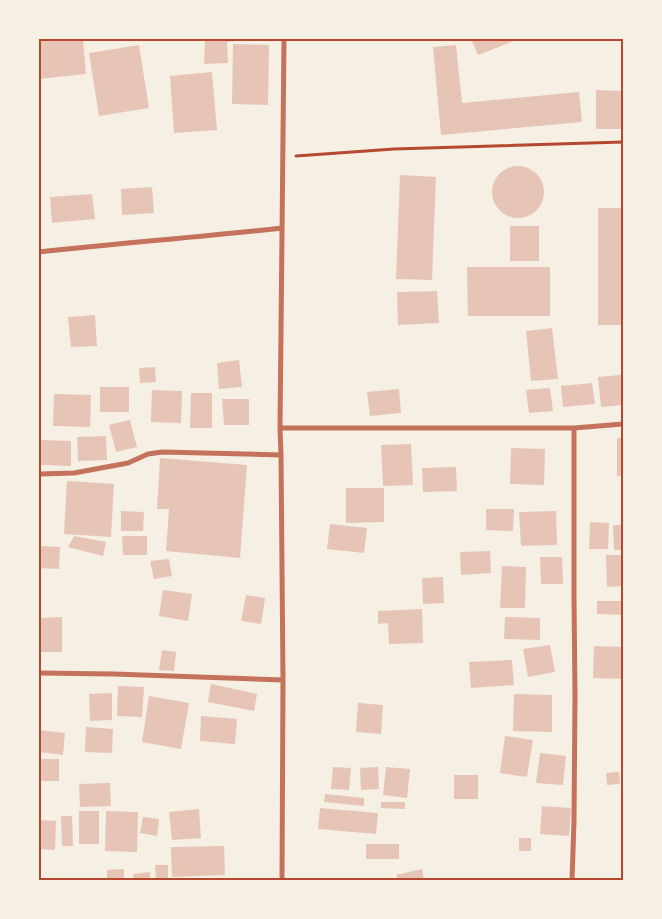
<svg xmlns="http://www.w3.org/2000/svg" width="662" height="919" font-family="Raleway,sans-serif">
<rect width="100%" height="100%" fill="#f6efe4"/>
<path fill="#e6c5b7" d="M 39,39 L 83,39 L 86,74 L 39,79 Z
M 205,39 L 243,39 L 243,40 L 227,42 L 228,63 L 204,64 Z
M 471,39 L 519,39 L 478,55 Z
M 233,44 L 269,45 L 268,105 L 232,104 Z
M 139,45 L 149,108 L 99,116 L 89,53 Z
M 456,45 L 462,103 L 579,92 L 582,122 L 441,135 L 433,47 Z
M 212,72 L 217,130 L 174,133 L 170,76 Z
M 596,90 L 623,91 L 623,129 L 596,129 Z
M492 192a26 26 0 1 1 52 0a26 26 0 1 1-52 0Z
M 400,175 L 436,177 L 432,280 L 396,279 Z
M 152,187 L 154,213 L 122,215 L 121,189 Z
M 92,194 L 95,219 L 52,223 L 50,197 Z
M 598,208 L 621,208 L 621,325 L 598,325 Z
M 510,226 L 539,226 L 539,261 L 510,261 Z
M 467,267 L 550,267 L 550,316 L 468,316 Z
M 437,291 L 439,323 L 398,325 L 397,292 Z
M 95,315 L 97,346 L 71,347 L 68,317 Z
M 552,328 L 558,379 L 531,381 L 526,331 Z
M 239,360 L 242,387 L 219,389 L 217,363 Z
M 155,367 L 156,382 L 140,383 L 139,368 Z
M 621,375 L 623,405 L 601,407 L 598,377 Z
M 592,383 L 595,404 L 563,407 L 561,386 Z
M 100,387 L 129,387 L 129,412 L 100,412 Z
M 550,388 L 553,411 L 529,413 L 526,390 Z
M 399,389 L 401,413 L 370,416 L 367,392 Z
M 152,390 L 182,391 L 181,423 L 151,422 Z
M 191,393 L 212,393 L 212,428 L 190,428 Z
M 54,394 L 91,395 L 90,427 L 53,426 Z
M 222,399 L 249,399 L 249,425 L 224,425 Z
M 130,420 L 137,447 L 116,452 L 109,425 Z
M 106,436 L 107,460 L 78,461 L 77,437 Z
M 617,438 L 623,438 L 623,476 L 617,476 Z
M 41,440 L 71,441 L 71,466 L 41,465 Z
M 411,444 L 413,485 L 383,486 L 381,445 Z
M 511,448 L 545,449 L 544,485 L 510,484 Z
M 160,458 L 247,465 L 240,558 L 166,551 L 169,509 L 157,509 Z
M 456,467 L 457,491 L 423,492 L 422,468 Z
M 67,481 L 114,484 L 111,537 L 64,534 Z
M 346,488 L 384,488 L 384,522 L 346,523 Z
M 486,509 L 514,509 L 513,531 L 486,530 Z
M 121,511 L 144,512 L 143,531 L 121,531 Z
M 556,511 L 557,545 L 521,546 L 519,512 Z
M 590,522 L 609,523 L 608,549 L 589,549 Z
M 330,524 L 367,528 L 364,553 L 327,549 Z
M 613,525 L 623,525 L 623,550 L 614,550 Z
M 74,536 L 106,542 L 103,556 L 68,547 Z
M 122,536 L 147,536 L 147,555 L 123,555 Z
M 39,546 L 60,547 L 59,569 L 39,568 Z
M 490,551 L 491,573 L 461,575 L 460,552 Z
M 606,555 L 623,555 L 623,586 L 607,587 Z
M 540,557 L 562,557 L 563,584 L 541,584 Z
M 169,559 L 172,576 L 154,579 L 150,561 Z
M 502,566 L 526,567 L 525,608 L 500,608 Z
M 443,577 L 444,603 L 423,604 L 422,578 Z
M 163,590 L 192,594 L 188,621 L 159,616 Z
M 246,595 L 265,598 L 261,624 L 241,621 Z
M 597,601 L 623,601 L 623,615 L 597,614 Z
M 422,609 L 423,643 L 389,644 L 388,623 L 378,624 L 378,611 Z
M 62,617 L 62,652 L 39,652 L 39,618 Z
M 505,617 L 540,618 L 540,640 L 504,639 Z
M 550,645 L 555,672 L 528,677 L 523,649 Z
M 594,646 L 623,647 L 623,679 L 593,678 Z
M 162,650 L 176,652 L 174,671 L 159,670 Z
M 512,660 L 514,685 L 471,688 L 469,662 Z
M 211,684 L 257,694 L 254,711 L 208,702 Z
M 118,686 L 144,687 L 142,717 L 117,716 Z
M 112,693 L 112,720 L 90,721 L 89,694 Z
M 514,694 L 552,695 L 552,732 L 513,731 Z
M 149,696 L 189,703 L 181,749 L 142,742 Z
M 358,703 L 383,705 L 381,734 L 356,732 Z
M 201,716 L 237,719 L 235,744 L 200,741 Z
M 86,727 L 113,729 L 112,753 L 85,752 Z
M 39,730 L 65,733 L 63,755 L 39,752 Z
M 505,736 L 533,740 L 527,777 L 500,773 Z
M 540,753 L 566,756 L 563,785 L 536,783 Z
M 39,759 L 59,759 L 59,781 L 39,781 Z
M 333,767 L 351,768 L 349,790 L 331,789 Z
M 378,767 L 379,789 L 361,790 L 360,768 Z
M 386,767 L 410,769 L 407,798 L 383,795 Z
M 619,772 L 620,784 L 607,785 L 606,773 Z
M 454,775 L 478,775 L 478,799 L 454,799 Z
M 110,783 L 111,806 L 80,807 L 79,784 Z
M 325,794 L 364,798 L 364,806 L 324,802 Z
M 381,802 L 405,802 L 405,809 L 381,808 Z
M 542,806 L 571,808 L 569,836 L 540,834 Z
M 320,808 L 378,813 L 376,834 L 318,829 Z
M 199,809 L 201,838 L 172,840 L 169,812 Z
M 79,811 L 99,811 L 99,844 L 79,844 Z
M 106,811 L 138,812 L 137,852 L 105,851 Z
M 61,816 L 72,816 L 73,846 L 62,846 Z
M 143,817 L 159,819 L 157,836 L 140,833 Z
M 39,820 L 56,821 L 55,850 L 39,849 Z
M 519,838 L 531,838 L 531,851 L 519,851 Z
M 366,844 L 399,844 L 399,859 L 366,859 Z
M 224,846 L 225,875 L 172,877 L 171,847 Z
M 155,865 L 168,865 L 168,880 L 156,880 Z
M 124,869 L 124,880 L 107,880 L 107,870 Z
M 422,869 L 424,880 L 398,880 L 396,875 Z
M 150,872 L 150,880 L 134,880 L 133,874 Z"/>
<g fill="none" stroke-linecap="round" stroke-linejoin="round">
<path stroke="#b5482f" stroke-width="3" d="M 296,156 L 394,149 L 623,142"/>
<path stroke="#c5725c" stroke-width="5" d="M 39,252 C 120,243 201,237 282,228
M 280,428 L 574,428 L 623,424
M 39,474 L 74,473 L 128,463 L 148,454 L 162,452 L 281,455
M 39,673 L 114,674 L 283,680
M 282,880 L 283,680 L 281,455 L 280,428 L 284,39
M 572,880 L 574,821 L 575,696 L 574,598 L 574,428"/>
</g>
<rect width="662" height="919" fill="none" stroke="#f6efe4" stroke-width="80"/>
<rect x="40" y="40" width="582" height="839" fill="none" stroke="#b5482f" stroke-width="2"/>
</svg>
